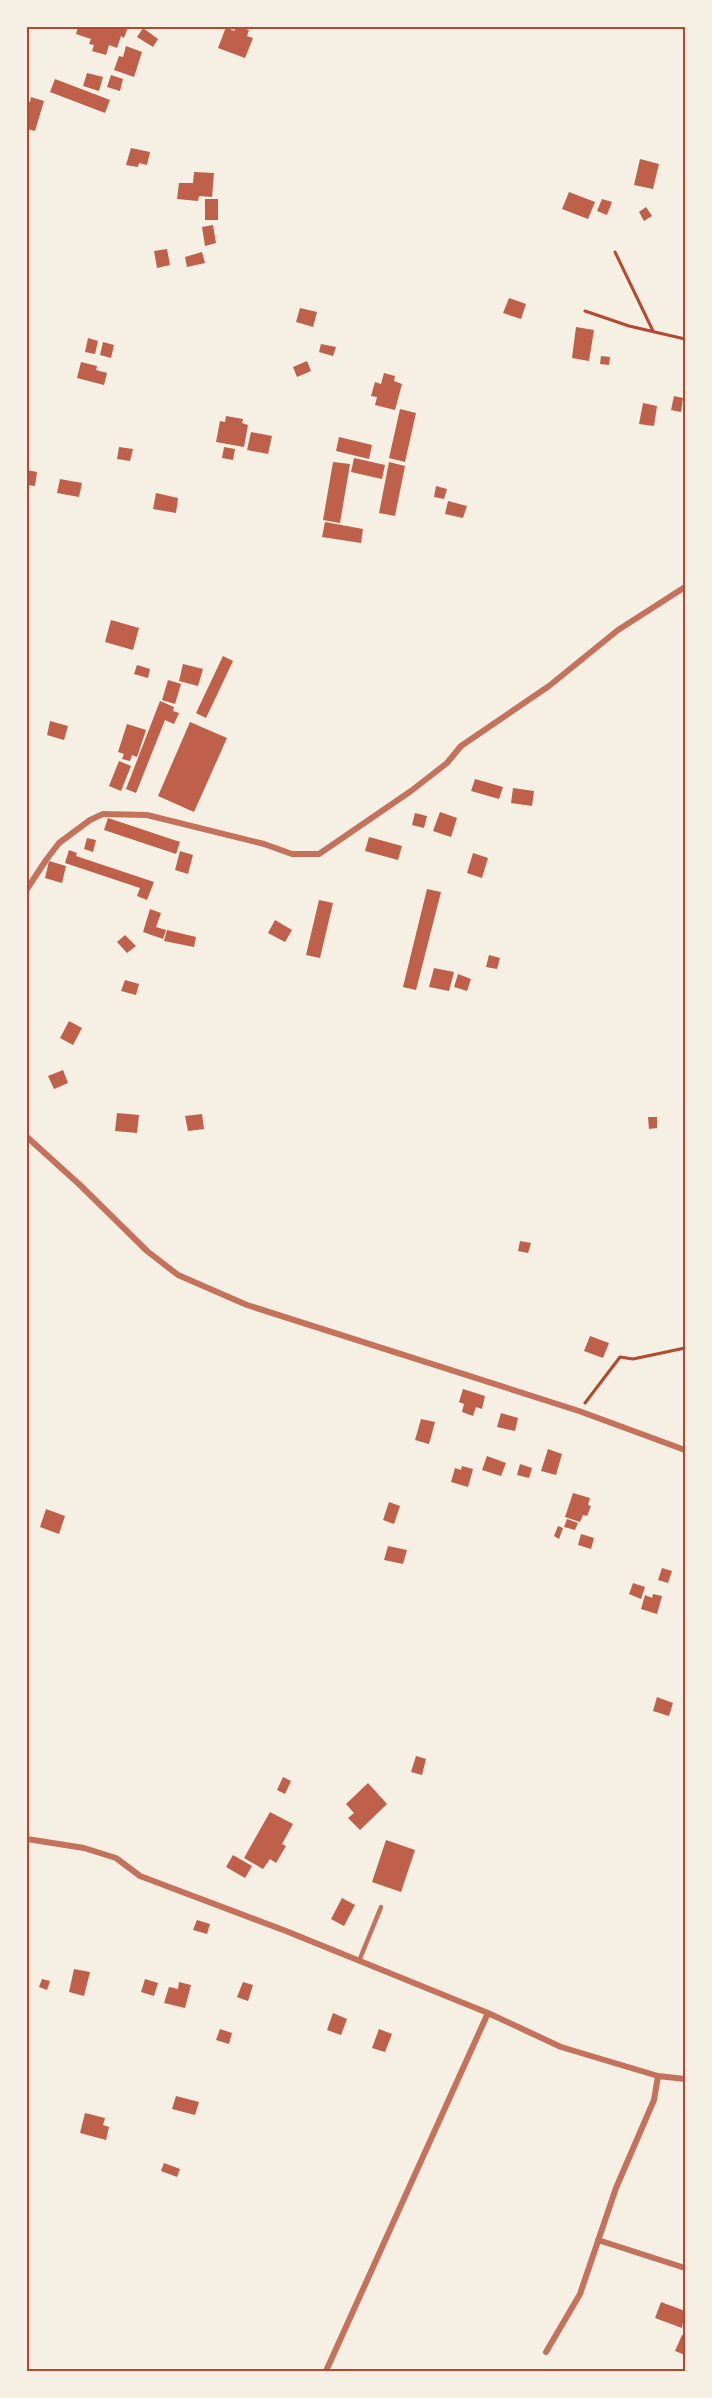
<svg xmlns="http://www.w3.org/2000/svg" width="712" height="2398" font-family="Montserrat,sans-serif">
<rect width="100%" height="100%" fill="#f6efe4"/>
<path fill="#bf614a" d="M 78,27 L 128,27 L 124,38 L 121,36 L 117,48 L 109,45 L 106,55 L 92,51 L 94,45 L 89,44 L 91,39 L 76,34 Z
M 226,27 L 234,31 L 236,27 L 240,27 L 249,30 L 247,36 L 253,38 L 245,58 L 218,48 Z
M 143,28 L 158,39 L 153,47 L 137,37 Z
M 126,46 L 142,52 L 134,77 L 114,70 L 119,56 L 123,57 Z
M 87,73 L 103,77 L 99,91 L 83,86 Z
M 111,75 L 123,79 L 120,91 L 107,87 Z
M 55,79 L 110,100 L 105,113 L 50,92 Z
M 31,97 L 44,101 L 35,131 L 27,129 L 27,102 L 30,102 Z
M 131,148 L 150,152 L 147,165 L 139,163 L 138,167 L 126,165 Z
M 640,159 L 659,164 L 653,189 L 634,185 Z
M 194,172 L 214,173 L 212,197 L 199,196 L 198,201 L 177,199 L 179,183 L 193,183 Z
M 569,192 L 595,202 L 588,219 L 562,209 Z
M 205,199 L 218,199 L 218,220 L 205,220 Z
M 602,199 L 612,202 L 607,215 L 597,211 Z
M 646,207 L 652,216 L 644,221 L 639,212 Z
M 213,225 L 216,243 L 205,246 L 202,227 Z
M 167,249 L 170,265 L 157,268 L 154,251 Z
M 202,252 L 205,263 L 187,267 L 185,257 Z
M 509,298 L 526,304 L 521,319 L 503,313 Z
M 300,308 L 317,312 L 313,327 L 296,322 Z
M 576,327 L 594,330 L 589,361 L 572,358 Z
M 88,338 L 98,341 L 95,354 L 85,352 Z
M 103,342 L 114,345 L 111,358 L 100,355 Z
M 321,344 L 336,347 L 333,356 L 319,352 Z
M 601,356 L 610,357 L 609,365 L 600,364 Z
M 307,361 L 311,371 L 297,377 L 293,367 Z
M 81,362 L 97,366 L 96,370 L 107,373 L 104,385 L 77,378 Z
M 384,373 L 395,376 L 394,381 L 402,384 L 395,410 L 375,405 L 377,397 L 371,396 L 375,382 L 381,384 Z
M 674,396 L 683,398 L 681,412 L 671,410 Z
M 643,403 L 657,406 L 654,426 L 639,424 Z
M 400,409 L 416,413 L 405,462 L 389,458 Z
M 226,416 L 243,419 L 242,423 L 248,425 L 244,447 L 216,442 L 220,421 L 225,422 Z
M 251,432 L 272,436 L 268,454 L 247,450 Z
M 339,437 L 372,445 L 369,459 L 336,451 Z
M 119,447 L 133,449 L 130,461 L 117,459 Z
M 224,447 L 235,449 L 233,460 L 222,458 Z
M 354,458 L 385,465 L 382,479 L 351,472 Z
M 333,462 L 350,464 L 340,523 L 323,520 Z
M 389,462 L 405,466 L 395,516 L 379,513 Z
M 27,470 L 37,472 L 35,486 L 27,485 Z
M 60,479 L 82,483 L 79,497 L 57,493 Z
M 436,486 L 447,489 L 444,499 L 434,497 Z
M 156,493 L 178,498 L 176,513 L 153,509 Z
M 448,501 L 467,506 L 463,518 L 445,514 Z
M 325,522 L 363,529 L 361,543 L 322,537 Z
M 111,620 L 139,628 L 133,650 L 105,642 Z
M 223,656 L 233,661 L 206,718 L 196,713 Z
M 183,664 L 203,669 L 198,686 L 179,681 Z
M 137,665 L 150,669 L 148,678 L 134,674 Z
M 168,680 L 181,684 L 175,704 L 162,700 Z
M 160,701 L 174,707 L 173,711 L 179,713 L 174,724 L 165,720 L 136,793 L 126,789 Z
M 50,721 L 68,726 L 64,740 L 47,735 Z
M 190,722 L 227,738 L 194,812 L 158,796 Z
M 127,724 L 146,730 L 137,757 L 132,755 L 130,761 L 122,759 L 124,754 L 118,752 Z
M 119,761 L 131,766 L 121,791 L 109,786 Z
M 475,779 L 503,787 L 499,799 L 471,791 Z
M 513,788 L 534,791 L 532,806 L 511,803 Z
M 440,812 L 457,818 L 451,837 L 433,831 Z
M 415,813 L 427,816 L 424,828 L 412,825 Z
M 108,818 L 180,842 L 176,854 L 104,830 Z
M 369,837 L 402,846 L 398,860 L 365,851 Z
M 87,838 L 96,840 L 93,852 L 84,849 Z
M 69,850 L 77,853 L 76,856 L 154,882 L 147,900 L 137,896 L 140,888 L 65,863 Z
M 180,851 L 193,855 L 188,874 L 175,870 Z
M 473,853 L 488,858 L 482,878 L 467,873 Z
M 49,861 L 66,866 L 62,883 L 45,878 Z
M 427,889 L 441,892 L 416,990 L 403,987 Z
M 319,900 L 333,903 L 320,958 L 306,955 Z
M 150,909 L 161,913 L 156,927 L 166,930 L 163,939 L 143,932 Z
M 275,920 L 292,930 L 285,942 L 268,933 Z
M 167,930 L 196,937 L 194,947 L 164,941 Z
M 125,935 L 136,946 L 127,953 L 117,942 Z
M 489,955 L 500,958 L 497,969 L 486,967 Z
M 434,968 L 454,972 L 449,991 L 429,987 Z
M 458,974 L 471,979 L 467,991 L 454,987 Z
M 125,980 L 139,984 L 136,995 L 121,991 Z
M 69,1021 L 82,1028 L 73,1045 L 60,1038 Z
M 63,1070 L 68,1083 L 54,1089 L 48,1076 Z
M 117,1113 L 139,1115 L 137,1133 L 115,1131 Z
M 202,1114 L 204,1129 L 188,1131 L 185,1116 Z
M 648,1117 L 657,1117 L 657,1128 L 649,1129 Z
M 520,1241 L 531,1243 L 528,1253 L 518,1251 Z
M 590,1336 L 609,1343 L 603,1358 L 584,1351 Z
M 463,1389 L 485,1396 L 482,1409 L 476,1407 L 473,1416 L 462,1412 L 464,1404 L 459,1402 Z
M 501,1413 L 518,1418 L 515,1431 L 497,1427 Z
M 421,1419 L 435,1422 L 429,1444 L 415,1440 Z
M 548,1449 L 562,1454 L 556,1475 L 541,1471 Z
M 487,1456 L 506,1463 L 501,1476 L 482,1470 Z
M 520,1464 L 532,1468 L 529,1478 L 517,1475 Z
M 462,1466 L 473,1469 L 468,1487 L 451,1482 L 455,1468 L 461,1470 Z
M 573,1493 L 590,1498 L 588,1505 L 591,1506 L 587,1516 L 583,1515 L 580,1522 L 565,1517 Z
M 389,1502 L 400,1506 L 394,1524 L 383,1520 Z
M 46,1509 L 65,1516 L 59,1534 L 40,1527 Z
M 567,1519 L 578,1523 L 575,1530 L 564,1527 Z
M 558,1526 L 563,1528 L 559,1539 L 554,1536 Z
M 581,1534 L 594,1538 L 591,1549 L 578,1545 Z
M 388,1546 L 407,1550 L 403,1564 L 384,1560 Z
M 662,1568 L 672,1571 L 668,1583 L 658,1580 Z
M 633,1583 L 645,1587 L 641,1599 L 629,1594 Z
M 653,1594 L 662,1596 L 657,1614 L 641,1609 L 645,1595 L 652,1598 Z
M 657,1697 L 673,1703 L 669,1716 L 653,1711 Z
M 416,1756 L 426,1759 L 422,1775 L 411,1772 Z
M 283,1777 L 291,1781 L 285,1794 L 277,1790 Z
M 368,1783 L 387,1804 L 360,1830 L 348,1818 L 354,1813 L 346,1804 Z
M 270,1812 L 293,1824 L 282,1844 L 286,1846 L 276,1863 L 270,1859 L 263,1869 L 244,1858 Z
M 386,1840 L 415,1850 L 401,1892 L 372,1882 Z
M 233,1855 L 252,1866 L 245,1878 L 226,1867 Z
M 342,1898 L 355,1905 L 344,1926 L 331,1919 Z
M 197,1920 L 210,1924 L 207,1934 L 193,1930 Z
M 74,1969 L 90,1972 L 84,1996 L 69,1992 Z
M 42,1979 L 50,1981 L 47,1990 L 39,1987 Z
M 145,1979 L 158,1983 L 154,1996 L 141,1992 Z
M 179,1982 L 191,1985 L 185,2008 L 164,2003 L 169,1987 L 178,1989 Z
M 243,1982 L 253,1985 L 248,2001 L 237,1997 Z
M 333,2013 L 347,2019 L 341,2035 L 327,2030 Z
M 220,2029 L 232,2033 L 229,2044 L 216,2040 Z
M 379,2029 L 392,2034 L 385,2052 L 372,2048 Z
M 176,2096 L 199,2102 L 195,2115 L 172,2109 Z
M 85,2113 L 105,2118 L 103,2125 L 109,2127 L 106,2140 L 80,2133 Z
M 164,2163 L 180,2169 L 177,2177 L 161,2171 Z
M 661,2302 L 685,2311 L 682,2328 L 655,2318 Z
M 682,2335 L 685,2336 L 685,2355 L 675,2351 Z"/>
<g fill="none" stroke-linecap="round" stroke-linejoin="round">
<path stroke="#b5482f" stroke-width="3" d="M 615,252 L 653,331
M 585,311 L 629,326 L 685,339
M 585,1403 L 620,1357 L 633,1359 L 685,1348"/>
<path stroke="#c5725c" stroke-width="4.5" d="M 359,1961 L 381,1907"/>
<path stroke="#c5725c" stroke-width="6" d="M 27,889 L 46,860 L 59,843 L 90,820 L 103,814 L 147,815 L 264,844 L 292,854 L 319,854 L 411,791 L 447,763 L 461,746 L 549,686 L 618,630 L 685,587
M 27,1137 L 80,1185 L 147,1251 L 178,1275 L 247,1305 L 579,1411 L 685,1450
M 27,1839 L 84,1848 L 116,1858 L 140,1876 L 286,1931 L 488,2013 L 561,2047 L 658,2076 L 685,2079
M 598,2240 L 685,2268
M 546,2352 L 580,2294 L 616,2188 L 654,2100 L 658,2076
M 326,2371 L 488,2013"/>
</g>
<rect width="712" height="2398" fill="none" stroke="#f6efe4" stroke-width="57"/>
<rect x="28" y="28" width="656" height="2342" fill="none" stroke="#b5482f" stroke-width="2"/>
</svg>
